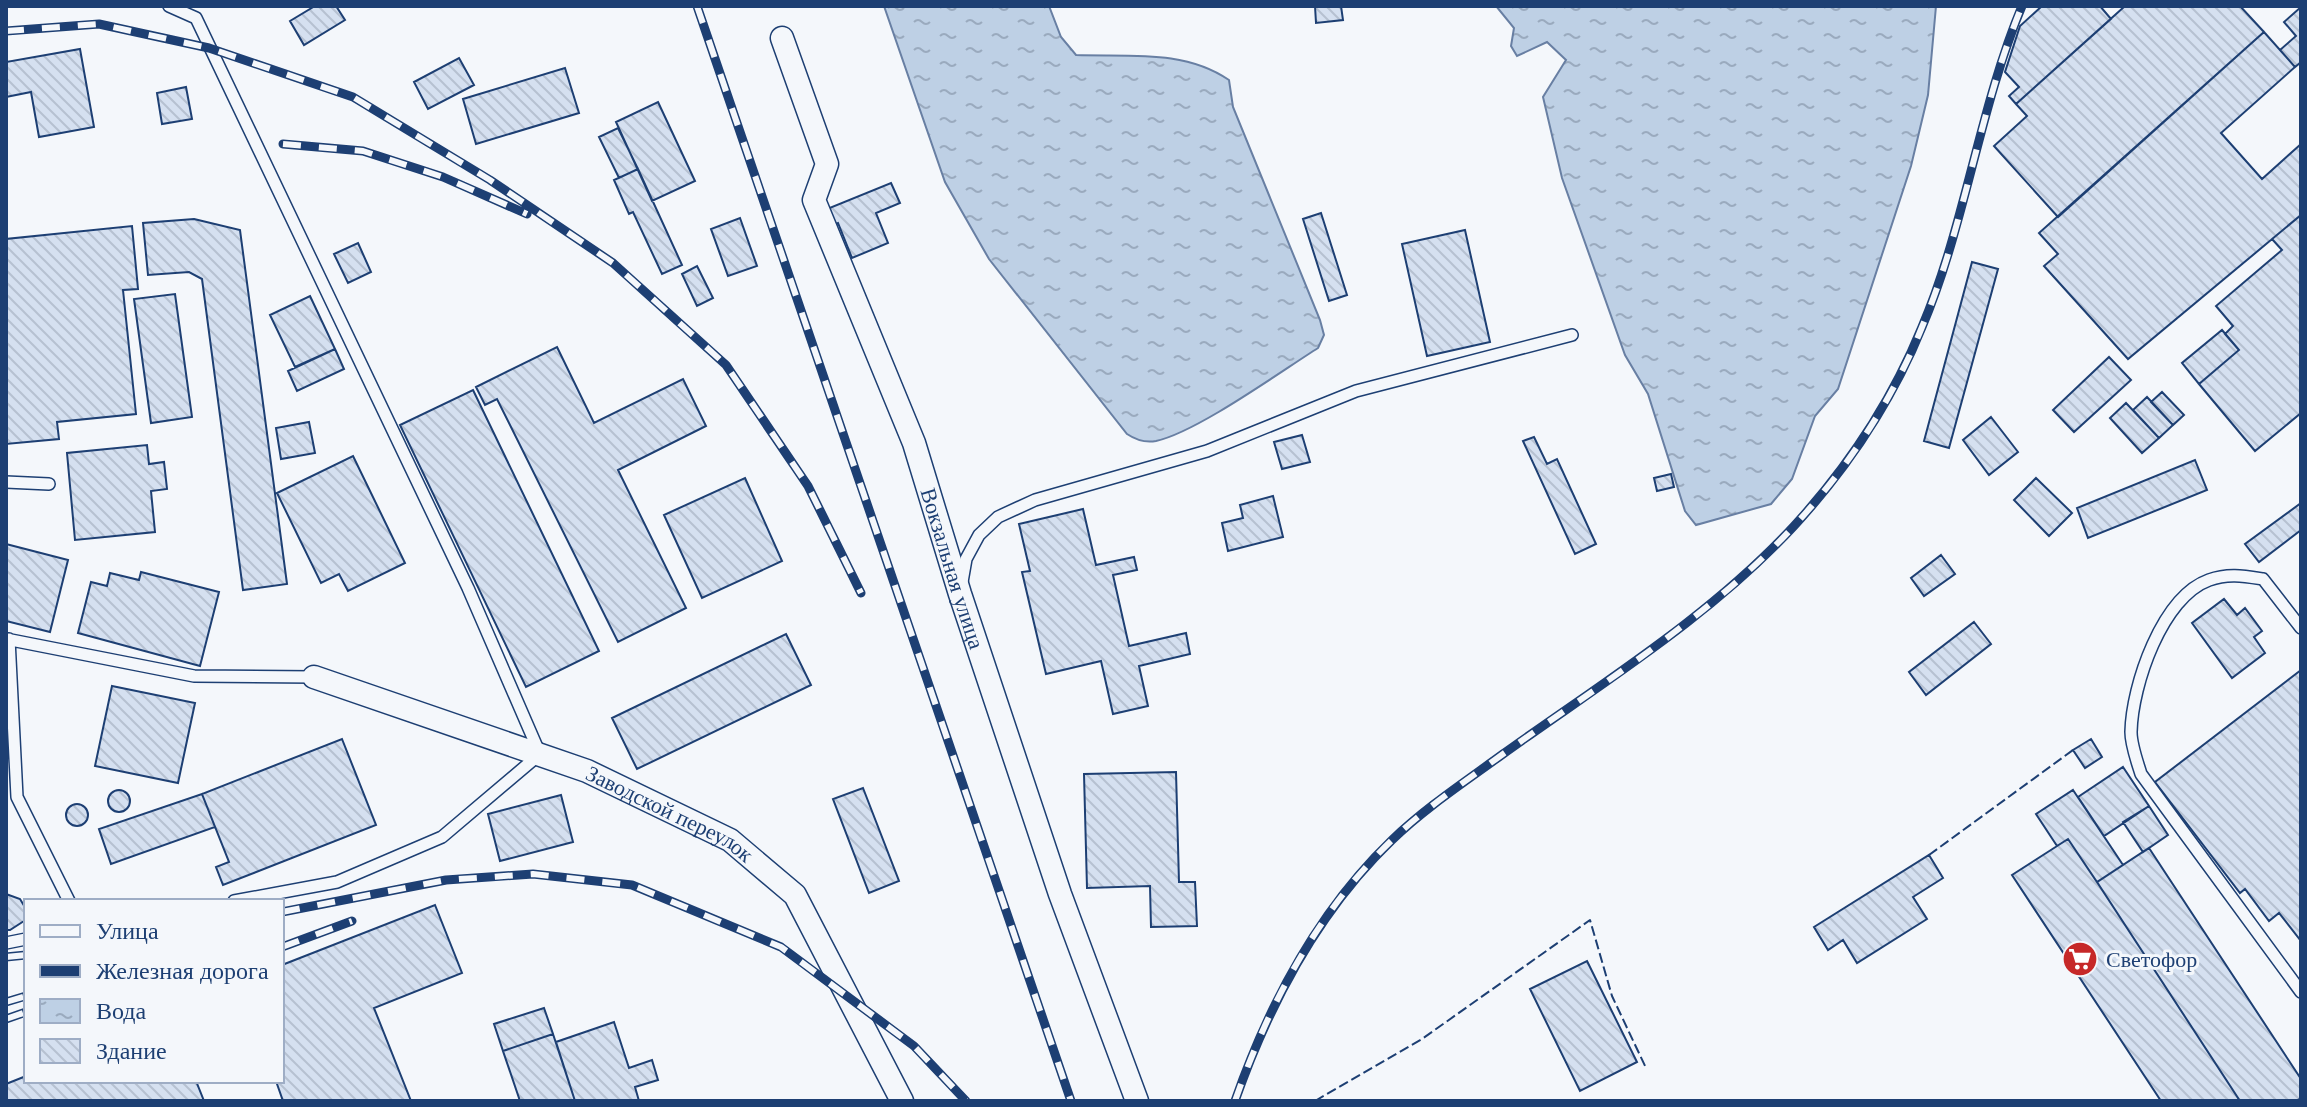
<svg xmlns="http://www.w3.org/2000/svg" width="2307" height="1107" font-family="'Times New Roman',serif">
<defs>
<pattern id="water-ripples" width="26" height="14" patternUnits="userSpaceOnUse" patternTransform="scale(2)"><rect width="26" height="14" fill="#bed0e5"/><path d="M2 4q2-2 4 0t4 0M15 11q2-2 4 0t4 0" fill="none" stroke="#9aaabe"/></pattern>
<pattern id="building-back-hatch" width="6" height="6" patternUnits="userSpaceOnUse" patternTransform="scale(2)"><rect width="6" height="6" fill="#d5e0f0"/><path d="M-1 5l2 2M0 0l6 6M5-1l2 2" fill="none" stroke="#b6c1d1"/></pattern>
</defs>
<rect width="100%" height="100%" fill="#f4f7fb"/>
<path fill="url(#water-ripples)" stroke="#687fa3" stroke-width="2" d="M 884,6 L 1049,6 L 1061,37 L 1076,55 C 1128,57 1184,49 1229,80 L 1233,107 L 1320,320 L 1324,335 L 1318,348 C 1280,372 1197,432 1156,441 C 1145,443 1136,440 1127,434 L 989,259 L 945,182 Z
M 1496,6 L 1936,6 L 1928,95 L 1911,166 L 1838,389 L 1815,416 L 1792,479 L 1771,504 L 1696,525 L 1685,511 L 1648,394 L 1625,355 L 1562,178 L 1543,97 L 1566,60 L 1547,42 L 1517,56 L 1511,46 L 1514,28 Z"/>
<path fill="url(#building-back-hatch)" stroke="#1d3f73" stroke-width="2" d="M 315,6 L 336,6 L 345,20 L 304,45 L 290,21 Z
M 1315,6 L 1341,6 L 1343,20 L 1316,23 Z
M 2042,6 L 2100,6 L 2111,19 L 2016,104 L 2009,96 L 2019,87 L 2005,72 L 2020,26 Z
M 2125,6 L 2240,6 L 2264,32 L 2058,217 L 1994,146 L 2027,116 L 2016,104 Z
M 2301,7 L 2301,62 L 2295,67 L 2280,50 L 2296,36 L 2284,22 Z
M 2264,32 L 2295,67 L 2221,133 L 2262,179 L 2301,144 L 2301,215 L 2128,359 L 2044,266 L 2058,254 L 2039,233 Z
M 80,49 L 94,127 L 39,137 L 31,92 L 6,97 L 6,62 Z
M 459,58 L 474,85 L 428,109 L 414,82 Z
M 565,68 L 579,113 L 476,144 L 463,99 Z
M 186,87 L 192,119 L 162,124 L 157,93 Z
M 658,102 L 695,181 L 652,201 L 616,122 Z
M 618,128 L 638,169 L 619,178 L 599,137 Z
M 638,169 L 682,265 L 662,274 L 633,212 L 629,214 L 614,180 Z
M 891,183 L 900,203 L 876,213 L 888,243 L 852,258 L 838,223 L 833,225 L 827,209 Z
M 1321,213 L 1347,295 L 1329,301 L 1303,219 Z
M 2301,215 L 2301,413 L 2255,451 L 2199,384 L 2239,350 L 2225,334 L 2233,326 L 2216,306 L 2282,250 L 2272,239 Z
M 740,218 L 757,266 L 728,276 L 711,229 Z
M 194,219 L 240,230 L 287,584 L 243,590 L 202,279 L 189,272 L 148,275 L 143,223 Z
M 132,226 L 138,289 L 123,290 L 136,414 L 57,422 L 59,439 L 6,444 L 6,239 Z
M 1465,230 L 1490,342 L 1427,356 L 1402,244 Z
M 358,243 L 371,272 L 348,283 L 334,254 Z
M 1972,262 L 1998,269 L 1949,448 L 1924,441 Z
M 697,266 L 713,298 L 697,306 L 682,274 Z
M 175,294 L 192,417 L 151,423 L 134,299 Z
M 310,296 L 335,349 L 295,367 L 270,315 Z
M 2222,330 L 2239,350 L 2199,384 L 2182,363 Z
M 557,347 L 594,423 L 683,379 L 706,426 L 618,470 L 686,608 L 618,642 L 497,399 L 485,405 L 476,387 Z
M 335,349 L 344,369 L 297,391 L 288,371 Z
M 2109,357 L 2131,380 L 2074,432 L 2053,410 Z
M 473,390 L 599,651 L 526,687 L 400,425 Z
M 2162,392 L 2184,415 L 2173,425 L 2151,402 Z
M 2147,397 L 2173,425 L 2159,438 L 2133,410 Z
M 2126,403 L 2159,438 L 2142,453 L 2110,418 Z
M 1991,417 L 2018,452 L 1989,475 L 1963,440 Z
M 309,422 L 315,453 L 281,459 L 276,428 Z
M 1302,435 L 1310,462 L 1282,469 L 1274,442 Z
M 1534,437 L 1547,464 L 1557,459 L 1596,544 L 1575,554 L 1523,441 Z
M 147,445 L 149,464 L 164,462 L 167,489 L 151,491 L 155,532 L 75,540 L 67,453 Z
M 353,456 L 405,563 L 348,591 L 339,574 L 321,583 L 277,493 Z
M 2195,460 L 2207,490 L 2088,538 L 2077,508 Z
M 1671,474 L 1674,487 L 1657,491 L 1654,478 Z
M 745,478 L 782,561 L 702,598 L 664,515 Z
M 2036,478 L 2072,513 L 2049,536 L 2014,500 Z
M 1273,496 L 1283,537 L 1228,551 L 1222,523 L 1243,518 L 1240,505 Z
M 2301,503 L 2301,530 L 2259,562 L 2245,544 Z
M 1083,509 L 1096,565 L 1134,557 L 1137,570 L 1113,575 L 1129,646 L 1186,633 L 1190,654 L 1139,666 L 1148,706 L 1113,714 L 1101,661 L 1046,674 L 1022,572 L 1030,571 L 1019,524 Z
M 6,544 L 68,560 L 50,632 L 6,621 Z
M 1941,555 L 1955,574 L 1924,596 L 1911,578 Z
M 141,572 L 219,592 L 200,666 L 78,633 L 91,582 L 107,586 L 110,573 L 139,580 Z
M 2224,599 L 2237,615 L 2245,608 L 2262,631 L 2254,637 L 2265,653 L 2232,678 L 2192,623 Z
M 1974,622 L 1991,644 L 1926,695 L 1909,672 Z
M 786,634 L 811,685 L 637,769 L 612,718 Z
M 2301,670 L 2301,941 L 2279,913 L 2269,921 L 2245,889 L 2240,893 L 2155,782 Z
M 112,686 L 195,703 L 178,783 L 95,766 Z
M 342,739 L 376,825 L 223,885 L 216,867 L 229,862 L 202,794 Z
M 2091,739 L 2102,757 L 2085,768 L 2073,750 Z
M 2123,767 L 2149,806 L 2104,836 L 2078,797 Z
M 1176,772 L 1179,882 L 1195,882 L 1197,926 L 1151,927 L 1150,886 L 1087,888 L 1084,774 Z
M 863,788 L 899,881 L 869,893 L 833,799 Z
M 2073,790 L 2123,865 L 2097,882 L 2068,839 L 2057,846 L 2036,814 Z
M108 801a11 11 0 1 1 22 0a11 11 0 1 1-22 0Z
M 202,794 L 215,827 L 111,864 L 99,829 Z
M 561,795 L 573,842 L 500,861 L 488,814 Z
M66 815a11 11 0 1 1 22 0a11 11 0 1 1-22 0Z
M 2149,806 L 2168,835 L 2143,852 L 2123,822 Z
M 2068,839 L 2097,882 L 2240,1101 L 2161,1101 L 2012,875 Z
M 2149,848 L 2301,1079 L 2301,1098 L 2296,1101 L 2240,1101 L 2097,882 Z
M 1929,855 L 1943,878 L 1913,897 L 1927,919 L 1857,963 L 1843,940 L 1828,950 L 1814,927 Z
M 6,894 L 20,899 L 26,909 L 24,921 L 10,930 L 6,930 Z
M 435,905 L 462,973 L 374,1008 L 411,1101 L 283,1101 L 276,1081 L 282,1081 L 282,965 Z
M 1587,961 L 1637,1062 L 1580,1091 L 1530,989 Z
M 544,1008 L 553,1034 L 503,1051 L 494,1024 Z
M 614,1022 L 629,1068 L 652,1060 L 658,1080 L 635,1087 L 639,1101 L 575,1101 L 556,1042 Z
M 553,1034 L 575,1101 L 520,1101 L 503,1051 Z
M 26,1076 L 26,1081 L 196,1081 L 204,1101 L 6,1101 L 6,1084 Z"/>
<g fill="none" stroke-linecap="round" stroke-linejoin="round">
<defs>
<path id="service" d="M 169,6 L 196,18 L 468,588 L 540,754 L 442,837 L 337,882 L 234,901
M 6,482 L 49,484
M 962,582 L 966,559 L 979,535 L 998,517 L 1035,500 L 1207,451 L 1356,391 L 1572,335
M 2301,628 L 2263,579 C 2244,576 2228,573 2209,580 C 2162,597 2132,685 2131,732 C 2131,745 2137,761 2141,774 L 2301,992
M 6,639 L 194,676 L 314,677
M 9,639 L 17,797 L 69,901
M 6,943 L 26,939"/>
<g id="minor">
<path id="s1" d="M 782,38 L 827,164 L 814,200 L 914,443 L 960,594 L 1060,894 L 1137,1101"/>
<path id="s2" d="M 314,677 L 587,771 L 730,840 L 795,895 L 902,1101"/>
</g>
</defs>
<use href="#service" stroke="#1d3f73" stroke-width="14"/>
<use href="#minor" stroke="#1d3f73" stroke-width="25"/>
<use href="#service" stroke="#f4f7fb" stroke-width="11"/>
<use href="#minor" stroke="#f4f7fb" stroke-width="22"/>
<defs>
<path id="rail" d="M 697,6 L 1071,1101
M 6,31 L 99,24 L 209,48 L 353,97 L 490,180 L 613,263 L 726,365 L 808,486 L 861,593
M 283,144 L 363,151 L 443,177 L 527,214
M 282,912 L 446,880 L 533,874 L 632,885 L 781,947 L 914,1046 L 966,1101
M 282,947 L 352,921
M 6,957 L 26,955
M 6,1002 L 26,996
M 6,1019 L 26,1012
M 1235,1101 C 1269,1004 1317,912 1392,840 C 1425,808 1466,781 1503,754 C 1602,683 1711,616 1794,526 C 1849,466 1892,401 1922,327 C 1965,226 1979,109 2022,6"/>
</defs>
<use href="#rail" stroke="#1d3f73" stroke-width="9"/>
<use href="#rail" stroke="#f4f7fb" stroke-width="6" stroke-dasharray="18" stroke-linecap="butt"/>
<path stroke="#1d3f73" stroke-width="2" stroke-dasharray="10 4" stroke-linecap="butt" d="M 1929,855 L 2073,750
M 1315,1101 L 1422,1039 L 1590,920 L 1612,996 L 1646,1068"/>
</g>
<defs>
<symbol id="supermarket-disc" viewBox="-11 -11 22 22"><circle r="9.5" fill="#c62828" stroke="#f4f7fb"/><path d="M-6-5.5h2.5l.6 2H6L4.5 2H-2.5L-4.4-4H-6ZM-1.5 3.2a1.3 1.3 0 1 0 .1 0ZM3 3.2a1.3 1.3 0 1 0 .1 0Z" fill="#fff"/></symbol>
</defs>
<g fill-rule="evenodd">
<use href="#supermarket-disc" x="2060" y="939" width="40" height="40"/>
</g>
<g text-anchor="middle" stroke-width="6" stroke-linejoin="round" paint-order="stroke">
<g font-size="22" fill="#1d3f73" stroke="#f4f7fb">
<text dy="8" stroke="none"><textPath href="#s1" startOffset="566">Вокзальная улица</textPath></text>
<text dy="8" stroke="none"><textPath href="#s2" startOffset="382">Заводской переулок</textPath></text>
</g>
<g font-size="22" fill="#1d3f73" stroke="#f4f7fb" text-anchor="start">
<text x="2106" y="967">Светофор</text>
</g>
</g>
<rect width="2307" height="1107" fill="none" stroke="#1d3f73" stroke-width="16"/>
<rect x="24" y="899" width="260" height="184" fill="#f4f7fb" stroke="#9eadc5" stroke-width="2"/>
<rect x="40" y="925" width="40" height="12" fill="#f4f7fb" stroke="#9eadc5" stroke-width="2"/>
<text x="96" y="939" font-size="24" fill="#1d3f73">Улица</text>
<rect x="40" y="965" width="40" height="12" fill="#1d3f73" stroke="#9eadc5" stroke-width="2"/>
<text x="96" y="979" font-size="24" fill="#1d3f73">Железная дорога</text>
<rect x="40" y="999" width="40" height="24" fill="url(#water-ripples)" stroke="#9eadc5" stroke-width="2"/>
<text x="96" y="1019" font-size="24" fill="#1d3f73">Вода</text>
<rect x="40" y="1039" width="40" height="24" fill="url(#building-back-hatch)" stroke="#9eadc5" stroke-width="2"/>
<text x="96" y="1059" font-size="24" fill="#1d3f73">Здание</text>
</svg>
